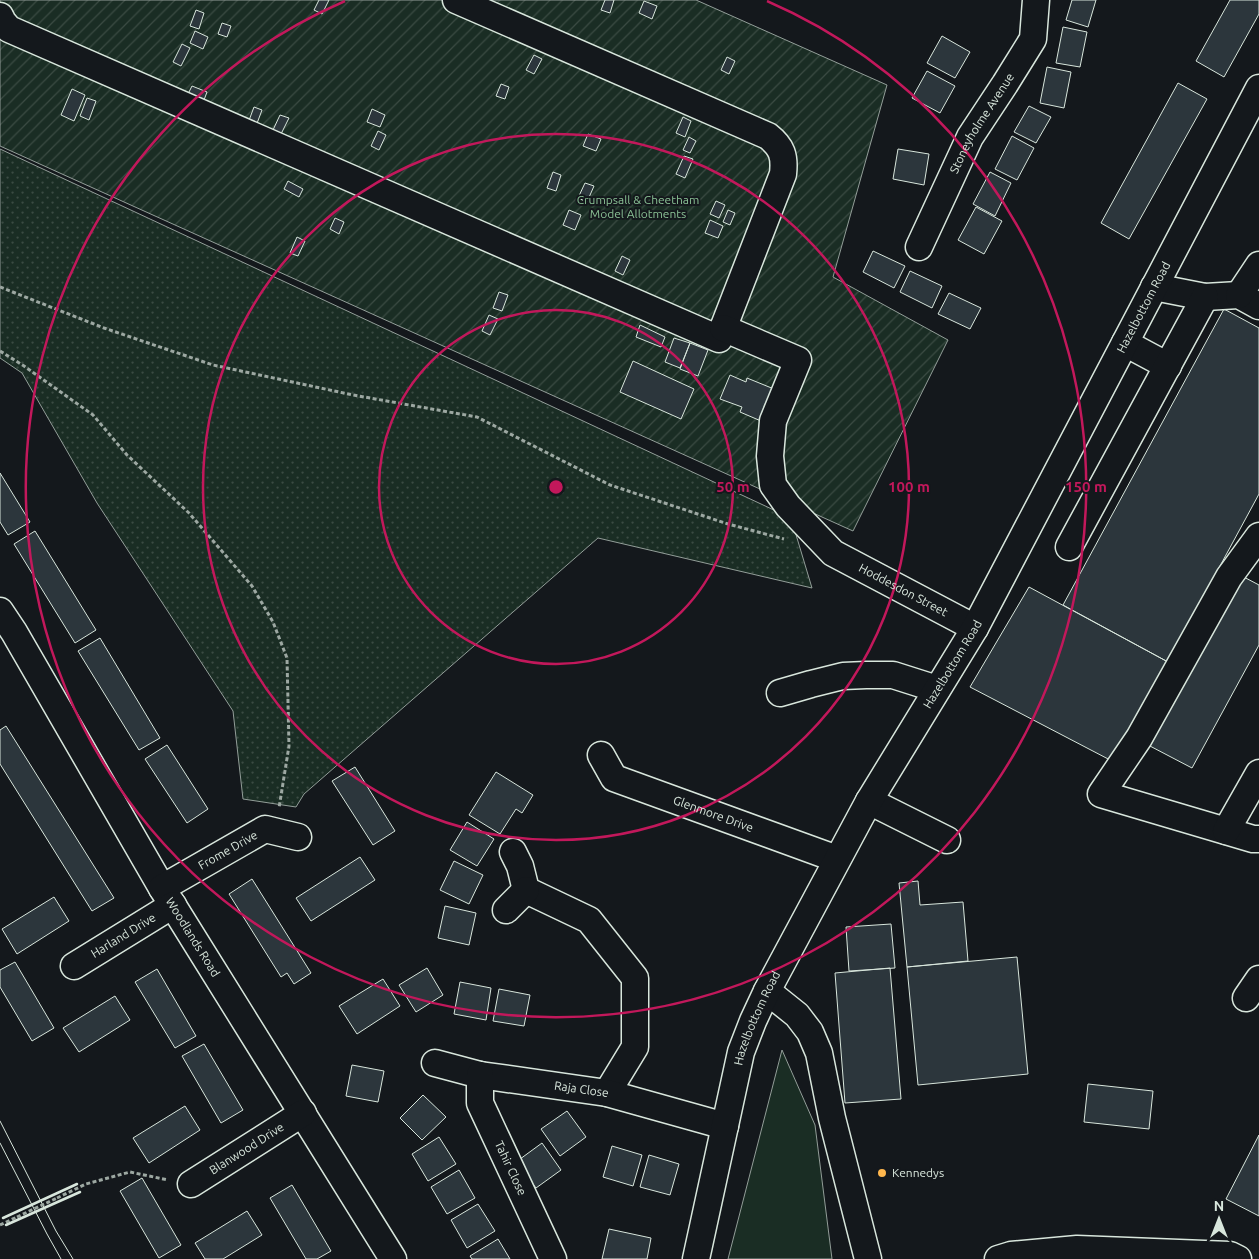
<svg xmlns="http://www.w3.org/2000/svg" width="1259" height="1259" font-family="Ubuntu,sans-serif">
<defs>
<pattern id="park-dots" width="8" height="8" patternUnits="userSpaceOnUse" patternTransform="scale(1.25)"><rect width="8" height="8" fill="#1a2d24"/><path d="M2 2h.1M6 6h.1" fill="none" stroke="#3b4b43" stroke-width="1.8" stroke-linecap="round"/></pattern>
<pattern id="garden-furrows" width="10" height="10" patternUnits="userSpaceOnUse" patternTransform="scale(1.25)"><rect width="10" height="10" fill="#1a2d24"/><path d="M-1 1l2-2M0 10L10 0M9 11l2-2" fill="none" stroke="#3b4b43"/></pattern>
</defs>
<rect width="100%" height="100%" fill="#14181c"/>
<path fill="#1a2d24" stroke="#939e99" d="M 782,1050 L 815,1125 L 832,1259 L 728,1259 Z"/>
<path fill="url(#park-dots)" stroke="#939e99" d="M 0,149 L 791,518 L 812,588 L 598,538 L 304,794 L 296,807 L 243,799 L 233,711 L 97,503 L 22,373 L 0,358 Z"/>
<path fill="url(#garden-furrows)" stroke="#939e99" d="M 0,0 L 696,0 L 887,85 L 833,277 L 948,340 L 853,531 L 0,146 Z"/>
<path fill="#2c363c" stroke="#d8e6dc" d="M 319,0 L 329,0 L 322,14 L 314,10 Z
M 605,0 L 614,0 L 610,13 L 601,10 Z
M 1072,0 L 1096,0 L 1088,27 L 1066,20 Z
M 1230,0 L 1259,0 L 1259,14 L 1224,77 L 1196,61 Z
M 644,1 L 657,6 L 652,19 L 639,13 Z
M 196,10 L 204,13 L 199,29 L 190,26 Z
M 222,23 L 231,26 L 227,37 L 218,34 Z
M 1063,27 L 1087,32 L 1080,67 L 1056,63 Z
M 195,31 L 208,37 L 203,49 L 190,43 Z
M 942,36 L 970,52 L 955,78 L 927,63 Z
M 182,44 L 190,48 L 181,66 L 173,62 Z
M 534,55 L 542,59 L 534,74 L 526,70 Z
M 727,57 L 735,61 L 729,74 L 721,70 Z
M 1047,67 L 1071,72 L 1064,108 L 1040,103 Z
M 927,71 L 955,86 L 940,113 L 912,98 Z
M 1178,83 L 1207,99 L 1129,239 L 1101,223 Z
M 501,84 L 509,87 L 505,99 L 496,96 Z
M 192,86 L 207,92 L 204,100 L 188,94 Z
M 72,89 L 85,95 L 74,121 L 61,115 Z
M 87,98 L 96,101 L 89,120 L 80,116 Z
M 1029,106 L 1051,117 L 1036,143 L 1014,132 Z
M 254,107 L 262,110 L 256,126 L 248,123 Z
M 372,109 L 385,115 L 380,127 L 367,122 Z
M 280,115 L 289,118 L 281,134 L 273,130 Z
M 683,117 L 691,121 L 685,137 L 676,133 Z
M 378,131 L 386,135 L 379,150 L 371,146 Z
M 588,134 L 601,139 L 596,151 L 583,146 Z
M 1012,136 L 1034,148 L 1017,180 L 995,169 Z
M 689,137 L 696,141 L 690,153 L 683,150 Z
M 898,149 L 929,154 L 924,185 L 893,179 Z
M 684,156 L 693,159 L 685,178 L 676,174 Z
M 553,172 L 561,175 L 556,191 L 547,188 Z
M 990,172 L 1011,183 L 995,216 L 973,204 Z
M 288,181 L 303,189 L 299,197 L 284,189 Z
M 585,183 L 594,186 L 587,202 L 578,198 Z
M 716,201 L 725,205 L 719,218 L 710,214 Z
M 976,207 L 1002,221 L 984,254 L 958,240 Z
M 569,210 L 581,215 L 575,230 L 563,225 Z
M 728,210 L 735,213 L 730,225 L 723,222 Z
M 335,218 L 344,222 L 339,234 L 330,229 Z
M 710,220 L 723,226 L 718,238 L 705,233 Z
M 297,237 L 305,241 L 298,256 L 290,253 Z
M 873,251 L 905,266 L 894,288 L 863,272 Z
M 622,256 L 630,260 L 623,275 L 615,271 Z
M 910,271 L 942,286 L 932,308 L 900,292 Z
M 499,292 L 508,295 L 502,311 L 493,308 Z
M 949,293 L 981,308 L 970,329 L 938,314 Z
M 1224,309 L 1259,328 L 1259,494 L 1168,662 L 1063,605 Z
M 489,315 L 498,319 L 490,335 L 482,331 Z
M 640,325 L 665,337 L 661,347 L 636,337 Z
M 674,338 L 690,343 L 680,368 L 665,362 Z
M 690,343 L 708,350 L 698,376 L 680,369 Z
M 633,361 L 694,389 L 681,419 L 620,392 Z
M 730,375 L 746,382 L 747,378 L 774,389 L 761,421 L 740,412 L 742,407 L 720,399 Z
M 0,473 L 30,522 L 8,535 L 0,522 Z
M 35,531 L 96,630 L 75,643 L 14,544 Z
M 1240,575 L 1259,585 L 1259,645 L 1192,768 L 1148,745 Z
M 1029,587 L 1168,662 L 1112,761 L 970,687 Z
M 100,638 L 160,738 L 139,750 L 78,651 Z
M 6,726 L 114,898 L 92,911 L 0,764 L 0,730 Z
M 167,745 L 208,809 L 187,823 L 145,759 Z
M 355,767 L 395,831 L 373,845 L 332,781 Z
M 496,772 L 533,795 L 522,813 L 516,809 L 500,834 L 469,815 Z
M 467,822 L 494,839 L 477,866 L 450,850 Z
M 360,857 L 375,880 L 311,921 L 296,898 Z
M 454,861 L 483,875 L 469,904 L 440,890 Z
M 252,879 L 311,973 L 294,984 L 287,973 L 281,977 L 229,894 Z
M 918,881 L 920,905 L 963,902 L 968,961 L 907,967 L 899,883 Z
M 54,897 L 69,921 L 17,954 L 2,929 Z
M 445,906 L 476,913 L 469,945 L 438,938 Z
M 891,924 L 895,968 L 849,971 L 846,927 Z
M 1017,957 L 1028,1074 L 918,1085 L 907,967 Z
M 15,962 L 54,1028 L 32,1041 L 0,987 L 0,970 Z
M 427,968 L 443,995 L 416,1012 L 399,985 Z
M 890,968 L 901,1099 L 845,1103 L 835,973 Z
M 157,969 L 196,1036 L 175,1048 L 135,982 Z
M 383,979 L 400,1006 L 357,1034 L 339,1006 Z
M 460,982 L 491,988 L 486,1020 L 454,1014 Z
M 499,989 L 530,995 L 524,1026 L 493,1021 Z
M 115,996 L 130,1020 L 79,1052 L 63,1028 Z
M 204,1044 L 243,1110 L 221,1123 L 182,1056 Z
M 352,1065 L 384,1071 L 378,1102 L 346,1096 Z
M 1088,1084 L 1153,1091 L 1149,1129 L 1084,1122 Z
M 423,1095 L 446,1117 L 422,1140 L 400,1118 Z
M 185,1106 L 200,1130 L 149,1163 L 133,1138 Z
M 567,1111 L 586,1137 L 560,1156 L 541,1129 Z
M 1259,1135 L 1259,1216 L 1226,1199 Z
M 439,1137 L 456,1164 L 428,1181 L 412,1154 Z
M 542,1143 L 561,1170 L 536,1188 L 516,1162 Z
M 612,1146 L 642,1155 L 633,1186 L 603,1177 Z
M 649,1155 L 679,1164 L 670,1195 L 640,1187 Z
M 459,1170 L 475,1198 L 447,1214 L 431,1187 Z
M 142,1178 L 181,1245 L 159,1258 L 120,1191 Z
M 292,1185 L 331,1251 L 317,1259 L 306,1259 L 270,1198 Z
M 478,1204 L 495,1231 L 467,1248 L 451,1220 Z
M 247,1211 L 262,1235 L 223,1259 L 205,1259 L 195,1243 Z
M 609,1229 L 651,1238 L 647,1259 L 602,1259 Z
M 498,1239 L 510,1259 L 472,1259 L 470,1256 Z"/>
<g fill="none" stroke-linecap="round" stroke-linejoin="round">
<defs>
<g id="minor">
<path d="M 0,16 L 3,22 L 9,29 L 719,339 L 783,174 C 785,156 782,147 768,136 L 456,0"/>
<path id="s1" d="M 919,247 L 970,137 L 1005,84 L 1033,39 L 1036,0"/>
<path d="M 1154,287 L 1205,297 L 1239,295 L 1259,306"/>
<path d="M 1239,295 L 1259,265"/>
<path id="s2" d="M 723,328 L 798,360 L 773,421 L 770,456 L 773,485 L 788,506 L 833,553 L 975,628"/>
<path d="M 1125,343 L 1168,366"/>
<path d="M 1259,536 L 1229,577 L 1139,738 L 1101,794 L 1253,839 L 1259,839"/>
<path d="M 1069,547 L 1205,297"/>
<path id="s3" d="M 0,611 L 14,632 L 162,888 L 393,1259"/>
<path d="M 780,693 L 811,684 L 843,676 L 866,675 L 893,675 L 937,689"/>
<path id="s4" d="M 601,755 L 614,778 L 837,859"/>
<path d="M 869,801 L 947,840"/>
<path d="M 1226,831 L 1259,773"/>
<path d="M 513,852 L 520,866 L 526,890 L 589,920 L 635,978 L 635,1047 L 607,1093"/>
<path id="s5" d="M 162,888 L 265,829 L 298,837"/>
<path d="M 506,910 L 526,890"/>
<path id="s6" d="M 74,966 L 173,905"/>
<path d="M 767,991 L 797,1015 L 810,1032 L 819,1053 L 832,1118 L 868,1259"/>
<path d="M 1246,998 L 1259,979"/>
<path id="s7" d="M 435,1063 L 480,1075 L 607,1093 L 725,1126"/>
<path id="s8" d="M 480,1075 L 480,1103 L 553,1259"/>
<path id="s9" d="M 191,1184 L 303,1113"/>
<path id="s10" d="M 696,1259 L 741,1052 L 753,1021 L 767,991 L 869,801 L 975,628 L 1259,88"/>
<path d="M 998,1259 L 1011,1255 L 1077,1249 L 1230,1255 L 1238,1259"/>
</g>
</defs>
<use href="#minor" stroke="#d8e6dc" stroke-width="29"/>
<path stroke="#9da8a2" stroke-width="3" stroke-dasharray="4 2.5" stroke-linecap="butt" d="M 0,287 L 104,328 L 213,365 L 353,395 L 477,417 L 610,485 L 728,524 L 784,539
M 0,351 L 24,366 L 93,415 L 127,455 L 189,513 L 252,586 L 273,622 L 287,658 L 289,746 L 279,808
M 57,1198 L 86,1184 L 130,1172 L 168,1180
M 0,1225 L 17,1217"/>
<use href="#minor" stroke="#14181c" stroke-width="26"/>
<path stroke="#d8e6dc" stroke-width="1" d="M 0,1121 L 56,1231 L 73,1259
M 0,1143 L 47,1234 L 61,1259"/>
<path stroke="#9da8a2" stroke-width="3" stroke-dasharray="4 2.5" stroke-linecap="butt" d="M 17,1217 L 57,1198"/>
<path stroke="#d8e6dc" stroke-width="2.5" d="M 3,1218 L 77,1184
M 6,1225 L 80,1192"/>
</g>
<g fill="none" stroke="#c2185b" stroke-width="2.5">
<circle cx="556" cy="487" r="177"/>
<circle cx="556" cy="487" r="353"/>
<path d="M767 1A530 530 0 1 1 345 1"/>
</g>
<circle fill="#ffb74d" stroke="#14181c" stroke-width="2" cx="882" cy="1173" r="5"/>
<g text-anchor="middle" stroke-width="4" stroke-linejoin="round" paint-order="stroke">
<g font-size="12" fill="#d8e6dc" stroke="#14181c">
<text dy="4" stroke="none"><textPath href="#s1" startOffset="139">Stoneyholme Avenue</textPath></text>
<text dy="4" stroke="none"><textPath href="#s10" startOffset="1059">Hazelbottom Road</textPath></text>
<text dy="4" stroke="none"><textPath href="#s2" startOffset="382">Hoddesdon Street</textPath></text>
<text dy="4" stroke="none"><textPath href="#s10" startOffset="654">Hazelbottom Road</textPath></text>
<text dy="4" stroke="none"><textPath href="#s4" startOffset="132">Glenmore Drive</textPath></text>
<text dy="4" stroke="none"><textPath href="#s5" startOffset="76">Frome Drive</textPath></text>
<text dy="4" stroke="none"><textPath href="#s6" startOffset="58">Harland Drive</textPath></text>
<text dy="4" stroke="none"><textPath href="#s3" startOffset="379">Woodlands Road</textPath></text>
<text dy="4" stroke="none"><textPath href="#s10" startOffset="249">Hazelbottom Road</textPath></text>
<text dy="4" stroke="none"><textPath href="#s7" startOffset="149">Raja Close</textPath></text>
<text dy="4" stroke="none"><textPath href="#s9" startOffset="66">Blanwood Drive</textPath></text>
<text dy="4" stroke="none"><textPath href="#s8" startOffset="100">Tahir Close</textPath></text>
</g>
<g font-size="12" fill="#8ac095" stroke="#14181c">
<text x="638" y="204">Crumpsall &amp; Cheetham<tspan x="638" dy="14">Model Allotments</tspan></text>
</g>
<g font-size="12" fill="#d8e6dc" stroke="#14181c" text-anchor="start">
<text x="892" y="1177">Kennedys</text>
</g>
</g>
<circle cx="556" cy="487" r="8" fill="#c2185b" stroke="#14181c" stroke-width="2.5"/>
<g font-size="15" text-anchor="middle" font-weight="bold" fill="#c2185b" stroke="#14181c" stroke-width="4" stroke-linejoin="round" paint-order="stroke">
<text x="733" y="492">50 m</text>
<text x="909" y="492">100 m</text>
<text x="1086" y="492">150 m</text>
</g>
<g transform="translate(1219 1219)" stroke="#14181c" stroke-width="4" paint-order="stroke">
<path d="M0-4L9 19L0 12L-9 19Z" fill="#d8e6dc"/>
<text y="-8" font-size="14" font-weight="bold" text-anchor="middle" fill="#d8e6dc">N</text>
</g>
</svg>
